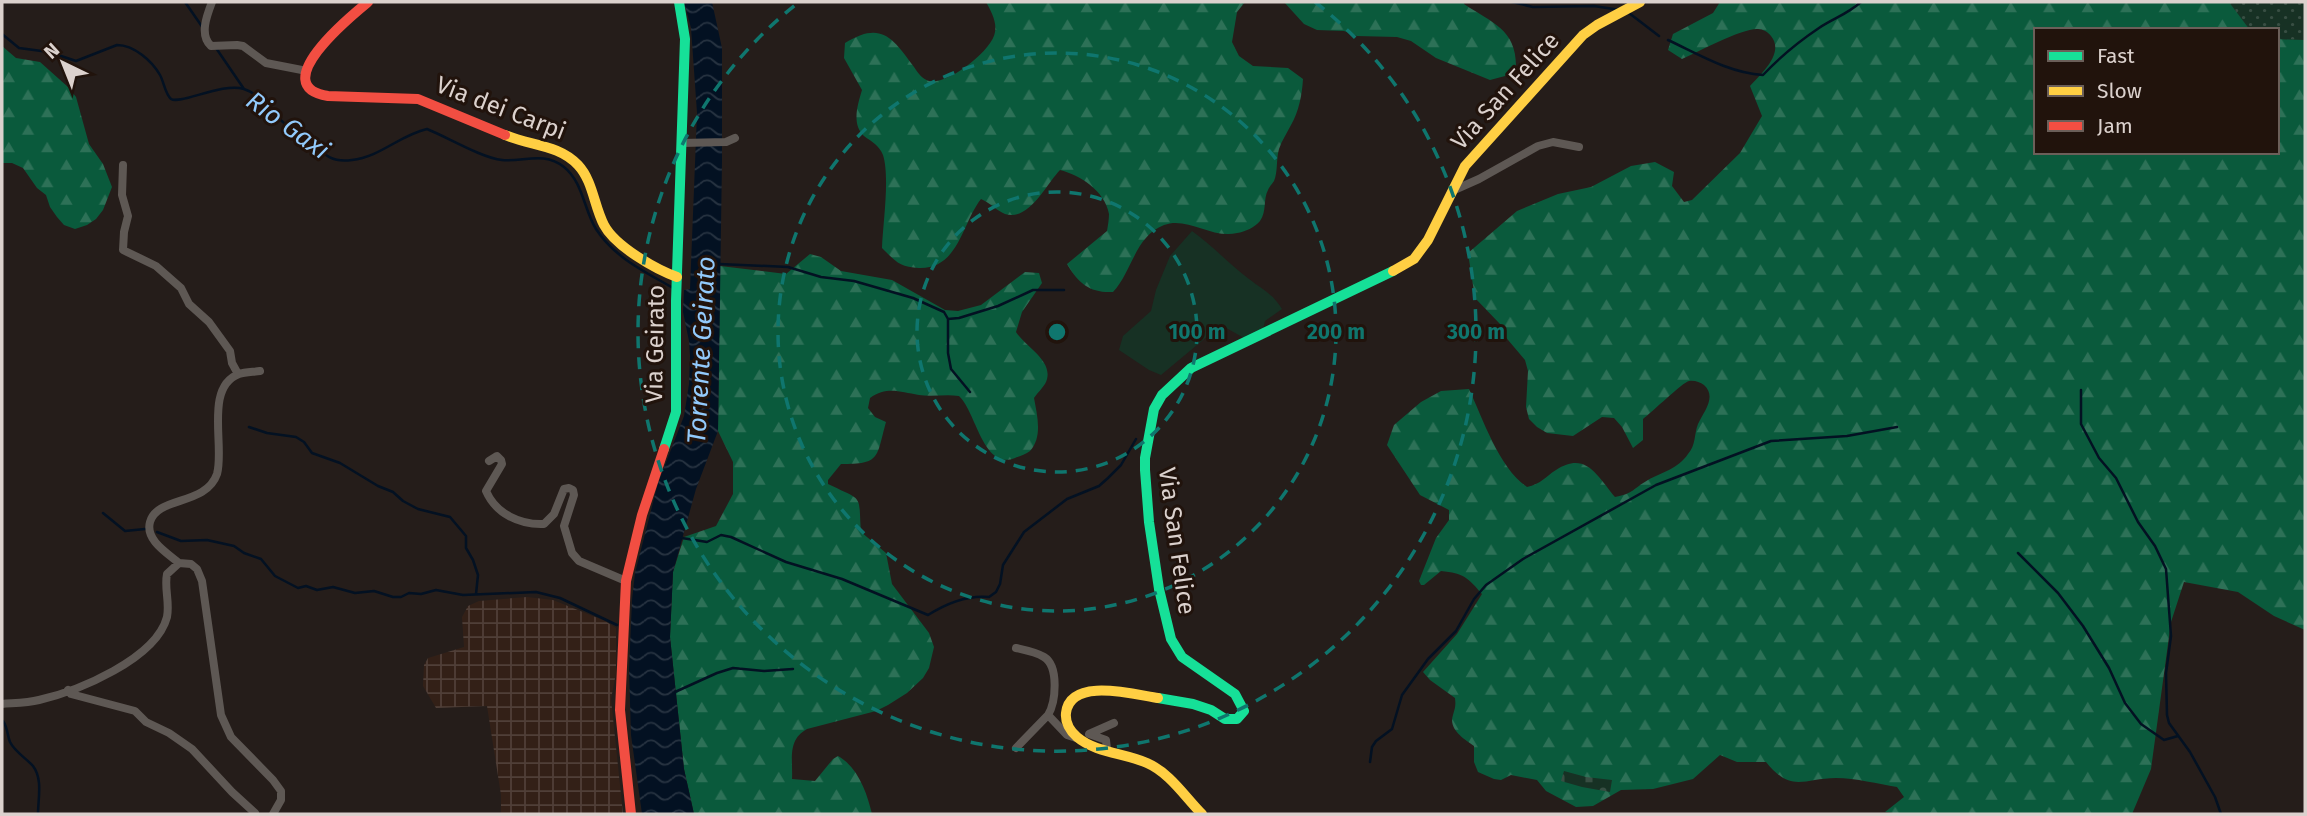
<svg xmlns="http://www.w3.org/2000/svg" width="2307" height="816" font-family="'Fira Sans',sans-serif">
<defs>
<pattern id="industrial-grid" width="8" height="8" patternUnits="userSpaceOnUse" patternTransform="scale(1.75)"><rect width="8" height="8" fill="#332017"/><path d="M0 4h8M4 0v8" fill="none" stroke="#503f38"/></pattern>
<pattern id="green-dots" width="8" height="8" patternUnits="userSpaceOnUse" patternTransform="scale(1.75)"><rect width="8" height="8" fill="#173124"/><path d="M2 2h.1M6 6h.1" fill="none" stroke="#384e43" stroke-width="1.8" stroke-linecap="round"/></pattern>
<pattern id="forest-firs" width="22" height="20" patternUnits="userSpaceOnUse" patternTransform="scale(1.75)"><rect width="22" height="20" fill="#0a5a3c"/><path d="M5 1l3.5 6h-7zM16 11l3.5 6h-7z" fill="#2d7157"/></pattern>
<pattern id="cemetery-stones" width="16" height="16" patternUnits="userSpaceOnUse" patternTransform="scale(1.75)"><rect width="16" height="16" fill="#173124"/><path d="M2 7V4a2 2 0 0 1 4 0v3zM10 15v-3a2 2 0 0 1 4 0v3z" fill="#384e43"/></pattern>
<pattern id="water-waves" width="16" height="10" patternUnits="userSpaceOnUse" patternTransform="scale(1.75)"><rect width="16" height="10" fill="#031122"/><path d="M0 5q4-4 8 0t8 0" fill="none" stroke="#273341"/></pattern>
</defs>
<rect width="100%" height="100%" fill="#251d1a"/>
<path fill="url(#industrial-grid)" d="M 527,597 L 553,600 L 605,621 L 616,628 L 616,673 L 611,699 L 623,814 L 501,814 L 501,795 L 487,706 L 436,708 L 423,686 L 424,665 L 428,658 L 464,647 L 462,617 L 468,606 L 479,601 Z"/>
<path fill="url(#green-dots)" d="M 2229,2 L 2305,2 L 2305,40 L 2277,39 L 2277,30 L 2250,30 Z"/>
<path fill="url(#forest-firs)" d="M 986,2 L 1245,2 L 1237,12 L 1232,42 L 1239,56 L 1253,66 L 1288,68 L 1303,79 C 1302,95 1299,111 1291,125 C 1287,133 1282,140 1279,149 C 1276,159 1278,172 1274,181 C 1272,184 1269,187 1268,190 C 1263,199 1267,211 1260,221 C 1255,227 1245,232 1237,233 C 1212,239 1187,216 1164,225 C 1135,236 1132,272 1113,292 C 1090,293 1079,284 1067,264 L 1107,231 C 1108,225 1109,219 1109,214 C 1105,191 1080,175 1060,170 C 1047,183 1029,222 1005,214 C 997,211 989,202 981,199 C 962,223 959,269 919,268 C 900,267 896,262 882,248 C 883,223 890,177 883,155 C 879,145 872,142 864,136 C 851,124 858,104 862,90 L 844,58 L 845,43 C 881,21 892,37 914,67 C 918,73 922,79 929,81 C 947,86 993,50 995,32 C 997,22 991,11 986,2 Z
M 1284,2 L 1464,2 L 1464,4 C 1492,23 1516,29 1516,66 L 1505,76 L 1490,80 L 1436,58 L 1411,41 L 1397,37 L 1357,36 L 1344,31 L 1317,30 L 1304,24 Z
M 1720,2 L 2229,2 L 2250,30 L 2036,30 L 2036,152 L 2277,152 L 2277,39 L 2305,40 L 2305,630 L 2274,616 L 2238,592 L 2184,582 L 2171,622 L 2151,769 L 2132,814 L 1902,814 L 1885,812 L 1904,797 L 1897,787 C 1878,784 1856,778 1836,778 C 1803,778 1792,794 1766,762 L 1737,762 L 1720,755 L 1693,779 L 1653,789 L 1621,790 L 1593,806 L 1576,807 L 1546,791 L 1537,780 L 1511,775 L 1501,780 L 1494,779 L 1478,772 L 1474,762 L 1474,746 C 1464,739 1448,729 1453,715 C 1455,708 1456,706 1455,698 L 1430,680 L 1423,672 L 1457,634 L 1482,594 C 1468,578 1464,573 1441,571 L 1424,585 L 1421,585 L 1419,581 L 1436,538 L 1449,520 L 1449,510 L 1420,495 L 1387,445 L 1394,425 L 1421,402 L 1441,391 L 1469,389 C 1483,419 1499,468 1527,487 C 1541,484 1545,477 1556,470 C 1586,450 1598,477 1615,497 C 1635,493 1632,489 1648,480 C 1662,472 1678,469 1688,454 C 1696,445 1694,434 1698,424 C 1704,411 1717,397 1704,385 C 1700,382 1694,380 1689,381 C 1683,382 1651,413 1643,419 L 1643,440 L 1633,448 L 1622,427 L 1614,418 L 1602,417 L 1573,436 L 1547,433 L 1537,427 L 1529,419 L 1526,407 L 1528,371 L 1525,360 L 1503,334 L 1500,324 L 1475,298 L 1468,253 L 1517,211 L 1558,194 L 1591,187 L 1631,166 L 1655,162 L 1674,172 L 1672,186 L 1684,202 L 1692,200 L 1740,153 L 1762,116 L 1750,86 C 1761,74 1785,53 1771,36 C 1768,32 1763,29 1758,29 C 1742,28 1698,52 1682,59 L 1668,50 L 1673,34 L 1713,13 Z
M 2,46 L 16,58 L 40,62 L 68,87 L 76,97 L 89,144 L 103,164 L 112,187 L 103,210 L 96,219 L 87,225 L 75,229 L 64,225 L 57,217 L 50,207 L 46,195 L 37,188 L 23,168 L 12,163 L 2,163 Z
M 810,254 L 821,257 L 841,271 L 892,280 L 945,310 L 958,311 L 981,305 L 1025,272 L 1039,273 L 1042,283 L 1022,312 L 1016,332 C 1025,346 1052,360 1047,379 C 1046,385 1038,392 1034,398 C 1037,415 1043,437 1030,451 C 1026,454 1020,456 1015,458 C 983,471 976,411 959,396 C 946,394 932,397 919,395 C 900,392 887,386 870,398 L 868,408 L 875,417 L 886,422 C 876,458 881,464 841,464 L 828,480 L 828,484 C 865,502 858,493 861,532 L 886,553 L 892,584 L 929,633 L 934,647 L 929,668 L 923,678 L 907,693 L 888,705 L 876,711 L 807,729 C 787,740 793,759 792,779 L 815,781 L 833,759 L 838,756 C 858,767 867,793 872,814 L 694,814 L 684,769 L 670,637 L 673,572 L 684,537 L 716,526 L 733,494 L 733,462 L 718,431 L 720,266 L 786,274 Z"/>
<path fill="url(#cemetery-stones)" d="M 1564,771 L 1586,777 L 1612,780 L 1610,792 L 1582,787 L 1561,781 Z"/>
<path fill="#173124" d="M 1192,231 C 1213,246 1229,264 1249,279 C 1263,290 1272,293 1282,309 L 1265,321 L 1263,329 L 1244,338 L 1221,325 L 1161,375 L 1149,370 L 1119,350 L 1123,336 L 1151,311 L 1156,290 L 1170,256 Z"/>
<path fill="url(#water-waves)" d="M 684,2 L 712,2 L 722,48 L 722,161 L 718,431 L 696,489 L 673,572 L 670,637 L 684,769 L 694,814 L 642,814 L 631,735 L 629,670 L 632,600 L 635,573 L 658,483 L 684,416 L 689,384 L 690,356 L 689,341 L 683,312 L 684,290 L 690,289 L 697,113 L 691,28 Z"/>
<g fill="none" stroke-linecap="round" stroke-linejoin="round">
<path stroke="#031122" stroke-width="2.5" d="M 185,2 L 203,28
M 1512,2 L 1533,7 L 1594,6 L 1620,10
M 1629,13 L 1659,36
M 2,34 L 19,48 L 49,52 L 76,61 L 117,45 C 134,45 152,61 160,75 C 164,82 165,94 171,99 C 180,105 223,82 244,89 C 263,95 273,116 289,127 C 293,130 299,131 303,134 C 321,148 325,164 352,160 C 380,157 400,135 427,129 C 447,137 482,158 502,160 C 524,162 544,151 564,167 C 583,182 584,210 596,229 C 615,258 644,271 673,288
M 1668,40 C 1698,54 1729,73 1763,75 C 1780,57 1798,42 1819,28 C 1834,18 1846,15 1861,2
M 216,48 L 244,89
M 719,264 L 788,267 L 821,277 L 854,281 L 913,298 L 944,312 L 948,319 L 948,353 L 951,369 L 970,392
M 948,319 L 959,318 L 998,306 L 1033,290 L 1064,290
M 2081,390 L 2081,424 L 2099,458 L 2116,478 L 2138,522 L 2155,546 L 2166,569 L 2171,636 L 2166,673 L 2167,715 L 2169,723 L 2190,752 L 2215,797 L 2221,814
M 249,427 L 267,433 L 296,437 L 304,442 L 312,453 L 340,463 L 378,486 L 393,492 L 403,501 L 418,509 L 450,517 L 466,536 L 466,548 L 473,560 L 478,575 L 476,594
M 103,513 L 125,531 L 145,529
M 157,532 L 181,541 L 207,540 L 234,546 L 244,553 L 261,559 L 275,576 L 298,588 L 306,586 L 317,590 L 333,587 L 355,593 L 374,591 L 393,597 L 401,597 L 409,593 L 421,594 L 436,590 L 463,595 L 536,592 L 560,598 L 617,625
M 682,538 L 707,542 L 721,535 L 731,537 L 786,562 L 842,579 L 928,615 C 947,603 968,595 989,597 L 996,592 L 1000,584 L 1003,565 L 1024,532 L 1067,499 L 1099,486 L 1108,478 L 1121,465 L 1136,439
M 2018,553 L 2058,593 L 2083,626 L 2109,668 L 2125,703 L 2141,724 L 2164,740 L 2178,736
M 675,692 L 717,673 L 733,668 L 764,671 L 793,669
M 3,721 C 8,728 7,735 10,742 C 15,752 26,758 33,766 C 43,779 38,799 38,814
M 1370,762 L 1372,747 L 1376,741 L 1392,729 L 1402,695 L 1428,659 L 1456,631 L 1474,599 L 1486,585 L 1523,559 L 1656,485 L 1771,441 L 1847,436 L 1897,427"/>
<path stroke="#5e5854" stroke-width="8" d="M 212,2 C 207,15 199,35 211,46 L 237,45 L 243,46 L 266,63 L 307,71
M 682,143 L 726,142 L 735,138
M 123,165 L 122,195 L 128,216 L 124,232 L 123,250 L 156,266 L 181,288 L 189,304 L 209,322 L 230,351 L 232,363 L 238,374
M 1452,191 L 1479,179 L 1538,146 L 1553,142 L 1579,147
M 489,461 L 497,456 L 501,460 L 502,464 L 486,491 C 496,514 520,525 544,524 L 554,514 L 564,489 L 569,488 L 573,490 L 574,495 L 564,526 L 572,553 L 579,561 L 626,581
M 179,563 C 167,553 145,540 150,522 C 157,496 206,506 217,474 C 225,447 204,387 239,374 C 245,372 254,372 260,371
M 1016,648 C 1025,650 1036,652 1044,657 C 1059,666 1056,702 1048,715
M 68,690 L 71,694 L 135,711 L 146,722 L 169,733 L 192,749 L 232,792 L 255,813
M 2,704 C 14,703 27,703 39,700 C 78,691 156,659 167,617 C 170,602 164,588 167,574 L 179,563 L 191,564 L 197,569 L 202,581 L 221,715 L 231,737 L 273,780 L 281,791 L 281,800 L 273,814
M 1016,748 L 1048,715 L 1067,735 L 1076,738
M 1107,749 L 1106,740 L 1089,734 L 1114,723"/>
<path stroke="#16e098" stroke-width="10" d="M 664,449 L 676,412 L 676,301 L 685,39 L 679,2
M 1158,698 L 1193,704 L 1211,710 L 1225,719 L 1237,719 L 1244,711 L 1235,694 L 1182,657 L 1171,639 L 1159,589 L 1149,522 L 1145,470 L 1145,458 L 1154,409 L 1162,395 L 1191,368 L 1393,271"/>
<path stroke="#ffcf43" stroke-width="10" d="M 505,135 C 530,146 558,144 578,165 C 593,181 594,206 604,225 C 615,246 655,269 677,277
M 1393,271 L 1414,259 L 1428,240 L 1465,166 L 1583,35 L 1597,25 L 1640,2
M 1158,698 C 1136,695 1070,676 1066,713 C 1065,722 1070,731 1077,737 C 1096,753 1125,753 1147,763 C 1170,773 1185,797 1202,814"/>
<path stroke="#f24e42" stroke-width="10" d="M 368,2 C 351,16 265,86 328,96 L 418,99 L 505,135
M 631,814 L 620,710 L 626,581 L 642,515 L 664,449"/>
</g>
<g fill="none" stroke="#0f766e" stroke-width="3.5" stroke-dasharray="12 9">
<circle cx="1057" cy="332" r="140"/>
<circle cx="1057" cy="332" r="279"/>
<path d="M1315 2A419 419 0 1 1 799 2"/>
</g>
<g text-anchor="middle" stroke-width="6" stroke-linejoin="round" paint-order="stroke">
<g font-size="24" fill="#dbd1cd" stroke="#21130c">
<text transform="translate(1505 91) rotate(-48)" y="8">Via San Felice</text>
<text transform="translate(501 108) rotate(21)" y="8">Via dei Carpi</text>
<text transform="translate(655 344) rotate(-89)" y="8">Via Geirato</text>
<text transform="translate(1177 541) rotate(82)" y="8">Via San Felice</text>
</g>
<g font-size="26" font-style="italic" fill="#92cafc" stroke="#21130c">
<text transform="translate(288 125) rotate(36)" y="9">Rio Gaxi</text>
<text transform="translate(701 350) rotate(-87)" y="9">Torrente Geirato</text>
</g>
</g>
<circle cx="1057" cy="332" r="10" fill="#0f766e" stroke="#21130c" stroke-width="3.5"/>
<g font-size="21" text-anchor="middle" font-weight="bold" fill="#0f766e" stroke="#21130c" stroke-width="6" stroke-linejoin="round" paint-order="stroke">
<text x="1197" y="339">100 m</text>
<text x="1336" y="339">200 m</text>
<text x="1476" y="339">300 m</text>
</g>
<rect width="2307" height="816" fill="none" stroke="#dbd1cd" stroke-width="7"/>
<rect x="2034" y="28" width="245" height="126" fill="#21130c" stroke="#6b5f59" stroke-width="2"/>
<rect x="2048" y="51" width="35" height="10" fill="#16e098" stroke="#6b5f59" stroke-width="2"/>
<text x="2097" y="63" font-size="21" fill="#dbd1cd">Fast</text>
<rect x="2048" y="86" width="35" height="10" fill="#ffcf43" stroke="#6b5f59" stroke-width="2"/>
<text x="2097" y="98" font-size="21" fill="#dbd1cd">Slow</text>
<rect x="2048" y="121" width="35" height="10" fill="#f24e42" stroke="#6b5f59" stroke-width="2"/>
<text x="2097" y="133" font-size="21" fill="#dbd1cd">Jam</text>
<g transform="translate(63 63) rotate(317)" stroke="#21130c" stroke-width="5" paint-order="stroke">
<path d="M0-5L12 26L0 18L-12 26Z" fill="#dbd1cd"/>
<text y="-10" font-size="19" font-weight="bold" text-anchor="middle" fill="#dbd1cd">N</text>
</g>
</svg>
